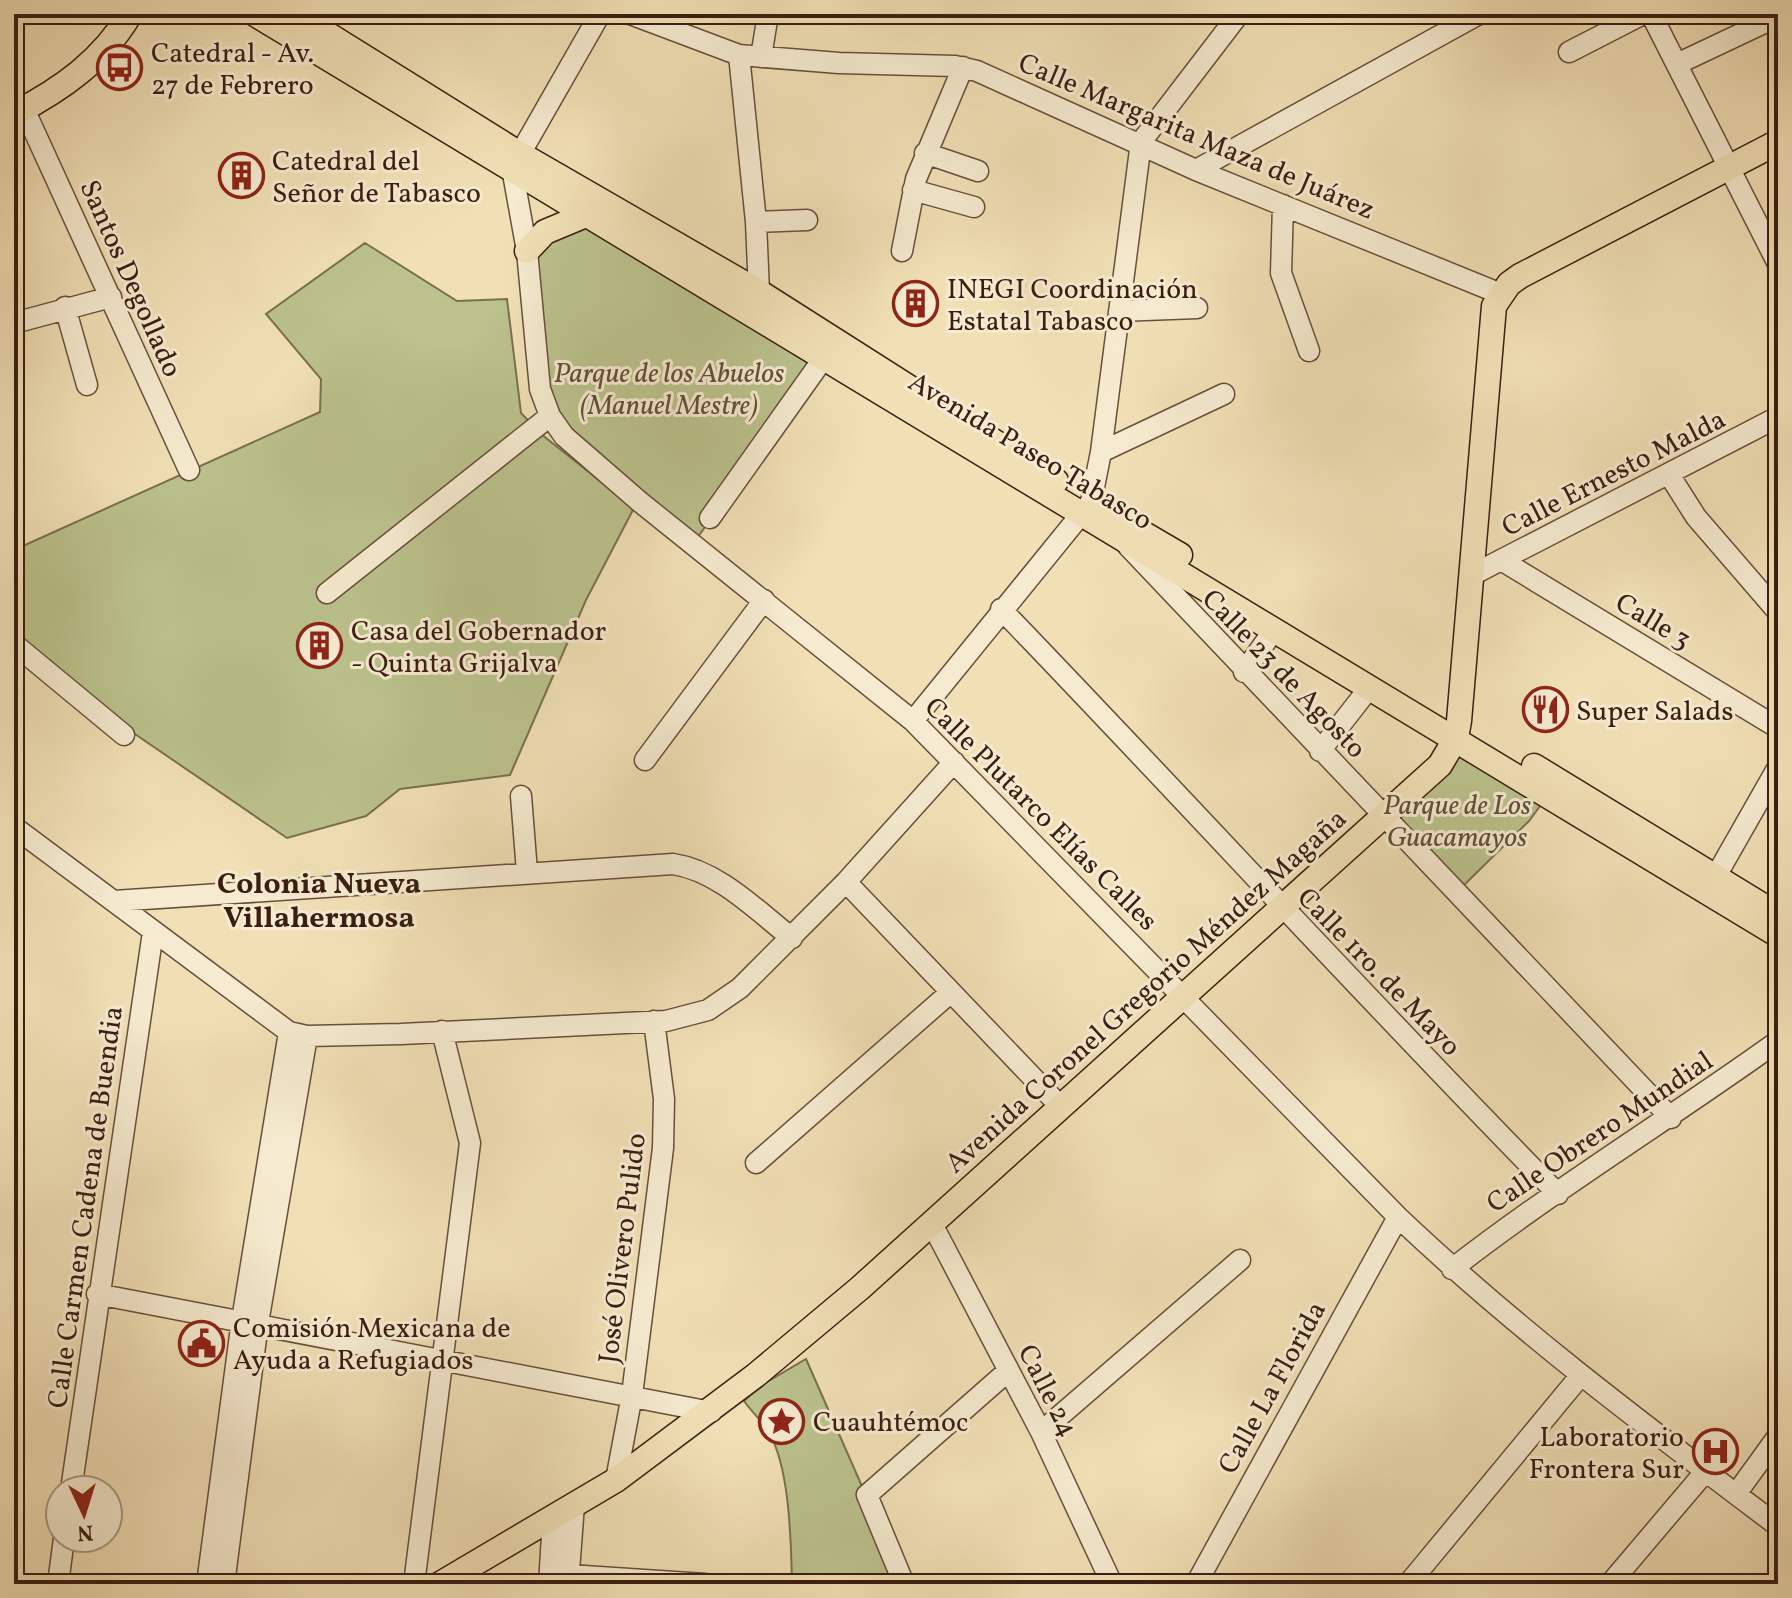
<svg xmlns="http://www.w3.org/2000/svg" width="1792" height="1598" font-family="Vollkorn,serif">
<rect width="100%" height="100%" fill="#f1e0b6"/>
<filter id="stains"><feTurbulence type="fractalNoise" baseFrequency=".0025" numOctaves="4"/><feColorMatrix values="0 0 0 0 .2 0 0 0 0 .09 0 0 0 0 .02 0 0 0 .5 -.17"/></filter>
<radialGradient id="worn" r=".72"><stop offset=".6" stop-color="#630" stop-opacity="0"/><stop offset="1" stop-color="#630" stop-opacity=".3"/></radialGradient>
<path fill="#bbc28d" stroke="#7a7050" stroke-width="2" d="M 588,214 L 823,359 L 693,544 L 556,426 L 527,251 Z
M 365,243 L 457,301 L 507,299 L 521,413 L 541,434 L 634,508 L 586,600 L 510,775 L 400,789 L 366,816 L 287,838 L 132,732 L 14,637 L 14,550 L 320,412 L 321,379 L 266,314 Z
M 1470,746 L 1548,795 L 1529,821 L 1456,893 L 1383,815 Z
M 806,1359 L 905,1584 L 792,1584 C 791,1542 790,1466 768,1431 C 761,1420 751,1411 744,1401 L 760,1386 Z"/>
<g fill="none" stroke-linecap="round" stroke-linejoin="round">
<defs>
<path id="minor" d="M 600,14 L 512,168 L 527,251 L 540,389 L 550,416 L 564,436 L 640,502 L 913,721 L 1398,1217 C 1517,1330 1647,1427 1778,1526
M 630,14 L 739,55 L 839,63 L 955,66 L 977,71 L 1196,170 L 1501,294
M 1651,14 L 1778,264
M 1569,52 L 1643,14
M 739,55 L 756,222 L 759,292
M 761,57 L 768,14
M 1677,64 L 1768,21
M 24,109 L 189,470
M 925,153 L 978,171
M 1196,170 L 1479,14
M 913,190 L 974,207
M 1283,205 L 1281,273 L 1309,351
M 756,222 L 807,220
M 902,251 L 916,179 L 963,67
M 65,307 L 87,385
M 1119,311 L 1197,308
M 14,323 L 111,297
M 1101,452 L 1224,394
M 1670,476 L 1696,517 L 1778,612
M 710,518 L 823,359
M 1128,546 L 1671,1118
M 1501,560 L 1778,728
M 1472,575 L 1778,417
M 327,593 L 550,416
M 1001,609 C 1188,803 1369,1002 1558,1194
M 14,644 L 124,735
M 1244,672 L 1274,630
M 913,721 L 1091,502 L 1101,452 L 1141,142 L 1239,14
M 1320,751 L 1370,687
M 645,760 L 764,600
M 521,796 L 527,872
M 14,827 L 289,1032 L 307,1036 L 401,1034 L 666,1021 L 708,1010 L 740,988 L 846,882 L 954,762
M 1716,876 L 1778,767
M 846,882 L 1060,1106
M 114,901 L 673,864 C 719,871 756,910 792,938
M 756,1163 L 951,992
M 932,1224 L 1041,1432 L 1112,1584
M 1452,1269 C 1556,1188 1671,1118 1778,1041
M 97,1294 L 711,1412
M 1041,1432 L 1240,1260
M 616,1480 L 632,1395 L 663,1148 L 664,1099 L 654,1021
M 71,1490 L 153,932
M 1736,1494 L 1778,1436
M 569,1575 L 705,1584
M 58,1584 L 64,1538
M 207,1584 L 242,1320 L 289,1032
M 224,1584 L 258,1323 L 307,1036
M 414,1584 L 470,1143 L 442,1031
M 549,1584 L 553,1519
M 568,1584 L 574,1505
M 904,1584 L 867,1495 L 1008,1371
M 1196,1584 L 1398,1217
M 1408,1584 L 1581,1375
M 1610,1584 L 1705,1472"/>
<path id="major" d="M 255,14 L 1778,935
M 295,14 L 518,153 L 759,292 L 1056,481
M 14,114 C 62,89 102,61 130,14
M 527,251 L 545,232 L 588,214
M 1098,507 L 1180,555
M 1534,766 L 1778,915
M 440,1584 L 616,1480 L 756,1375 L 860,1288 L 1440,765 L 1456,738 L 1459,721 L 1494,306 L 1509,284 L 1520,276 L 1778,142"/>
</defs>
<use href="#minor" stroke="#684e3b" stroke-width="23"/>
<use href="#major" stroke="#3a1e12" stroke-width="27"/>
<use href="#minor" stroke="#f6ebd0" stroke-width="20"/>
<use href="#major" stroke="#f1e0b6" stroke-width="24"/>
</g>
<defs>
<symbol id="bus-ring" viewBox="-11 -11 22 22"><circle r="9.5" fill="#f6ebd0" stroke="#8f2418" stroke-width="1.5"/><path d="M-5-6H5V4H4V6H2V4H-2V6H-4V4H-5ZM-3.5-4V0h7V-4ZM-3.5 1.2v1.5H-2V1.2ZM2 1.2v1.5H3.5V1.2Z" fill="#8f2418"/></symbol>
<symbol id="building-ring" viewBox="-11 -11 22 22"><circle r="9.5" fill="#f6ebd0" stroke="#8f2418" stroke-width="1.5"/><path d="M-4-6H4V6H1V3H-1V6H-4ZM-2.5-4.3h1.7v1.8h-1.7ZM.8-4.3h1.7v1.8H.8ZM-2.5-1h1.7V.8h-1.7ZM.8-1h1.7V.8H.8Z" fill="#8f2418"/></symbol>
<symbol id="restaurant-ring" viewBox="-11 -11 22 22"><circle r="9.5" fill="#f6ebd0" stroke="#8f2418" stroke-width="1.5"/><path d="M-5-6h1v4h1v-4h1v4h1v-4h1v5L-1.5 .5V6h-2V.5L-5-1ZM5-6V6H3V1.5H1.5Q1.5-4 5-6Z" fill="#8f2418"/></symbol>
<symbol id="civic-ring" viewBox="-11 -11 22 22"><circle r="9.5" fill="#f6ebd0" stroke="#8f2418" stroke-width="1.5"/><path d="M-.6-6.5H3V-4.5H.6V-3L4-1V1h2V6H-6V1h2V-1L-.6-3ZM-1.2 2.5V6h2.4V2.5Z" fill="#8f2418"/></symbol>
<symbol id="sight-ring" viewBox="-11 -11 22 22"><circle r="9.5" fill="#f6ebd0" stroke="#8f2418" stroke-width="1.5"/><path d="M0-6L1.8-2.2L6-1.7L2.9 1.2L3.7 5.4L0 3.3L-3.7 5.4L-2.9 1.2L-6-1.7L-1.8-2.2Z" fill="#8f2418"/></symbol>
<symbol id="hospital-ring" viewBox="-11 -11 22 22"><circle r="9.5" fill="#f6ebd0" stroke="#8f2418" stroke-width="1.5"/><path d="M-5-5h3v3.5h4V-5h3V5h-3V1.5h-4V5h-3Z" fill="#8f2418"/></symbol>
</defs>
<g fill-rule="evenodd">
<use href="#bus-ring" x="94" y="42" width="51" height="51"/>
<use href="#building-ring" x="216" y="150" width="51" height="51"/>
<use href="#building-ring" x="890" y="278" width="51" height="51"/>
<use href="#building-ring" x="294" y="620" width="51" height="51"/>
<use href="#restaurant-ring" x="1520" y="684" width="51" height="51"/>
<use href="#civic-ring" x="176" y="1318" width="51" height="51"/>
<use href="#sight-ring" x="756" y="1396" width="51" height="51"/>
<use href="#hospital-ring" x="1690" y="1426" width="51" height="51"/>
</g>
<g text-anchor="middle" stroke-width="6" stroke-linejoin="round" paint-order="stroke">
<g font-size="28" fill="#3a1e12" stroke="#f6ebd0" text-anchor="start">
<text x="151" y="62">Catedral - Av.<tspan x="151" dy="32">27 de Febrero</tspan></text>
<text x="272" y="170">Catedral del<tspan x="272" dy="32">Señor de Tabasco</tspan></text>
<text x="947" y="298">INEGI Coordinación<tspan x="947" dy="32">Estatal Tabasco</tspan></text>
<text x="351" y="640">Casa del Gobernador<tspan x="351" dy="32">- Quinta Grijalva</tspan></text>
<text x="1576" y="720">Super Salads</text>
<text x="233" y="1337">Comisión Mexicana de<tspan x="233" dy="32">Ayuda a Refugiados</tspan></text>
<text x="813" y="1431">Cuauhtémoc</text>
<text x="1684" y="1446" text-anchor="end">Laboratorio<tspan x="1684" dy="32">Frontera Sur</tspan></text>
</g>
<g font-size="28" fill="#3a1e12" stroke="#f6ebd0">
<text transform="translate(1197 135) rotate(23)" y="10">Calle Margarita Maza de Juárez</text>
<text transform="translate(132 278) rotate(66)" y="10">Santos Degollado</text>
<text transform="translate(1031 450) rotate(31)" y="10">Avenida Paseo Tabasco</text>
<text transform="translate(1613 472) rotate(-27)" y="10">Calle Ernesto Malda</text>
<text transform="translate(1654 620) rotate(31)" y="10">Calle 3</text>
<text transform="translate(1285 673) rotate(46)" y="10">Calle 23 de Agosto</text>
<text transform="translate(1042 813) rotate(45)" y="10">Calle Plutarco Elías Calles</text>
<text transform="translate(1380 971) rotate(46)" y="10">Calle 1ro. de Mayo</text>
<text transform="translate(1145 990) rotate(-42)" y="10">Avenida Coronel Gregorio Méndez Magaña</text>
<text transform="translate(1599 1131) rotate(-34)" y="10">Calle Obrero Mundial</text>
<text transform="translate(84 1207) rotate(-82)" y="10">Calle Carmen Cadena de Buendia</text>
<text transform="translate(621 1248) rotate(-83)" y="10">José Olivero Pulido</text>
<text transform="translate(1271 1387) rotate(-61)" y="10">Calle La Florida</text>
<text transform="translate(1049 1390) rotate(63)" y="10">Calle 24</text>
</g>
<g font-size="28" font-style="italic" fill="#614f37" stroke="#f6ebd0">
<text x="669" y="382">Parque de los Abuelos<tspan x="669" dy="32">(Manuel Mestre)</tspan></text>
<text x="1457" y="814">Parque de Los<tspan x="1457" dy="32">Guacamayos</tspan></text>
</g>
<g font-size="30" font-weight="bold" fill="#3a1e12" stroke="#f6ebd0">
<text x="319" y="893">Colonia Nueva<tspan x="319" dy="34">Villahermosa</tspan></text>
</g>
</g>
<rect width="1792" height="1598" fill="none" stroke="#f1e0b6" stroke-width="48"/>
<rect x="16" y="16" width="1760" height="1566" fill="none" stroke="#3a1e12" stroke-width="4"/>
<rect x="24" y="24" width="1744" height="1550" fill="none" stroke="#3a1e12" stroke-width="2"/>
<g transform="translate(84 1514) rotate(176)"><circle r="38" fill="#f6ebd0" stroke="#ab9984" stroke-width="2"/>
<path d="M0-6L14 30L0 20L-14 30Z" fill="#8f2418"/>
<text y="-12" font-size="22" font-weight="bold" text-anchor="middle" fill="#3a1e12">N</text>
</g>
<rect width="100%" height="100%" filter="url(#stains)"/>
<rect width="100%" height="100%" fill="url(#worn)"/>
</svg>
